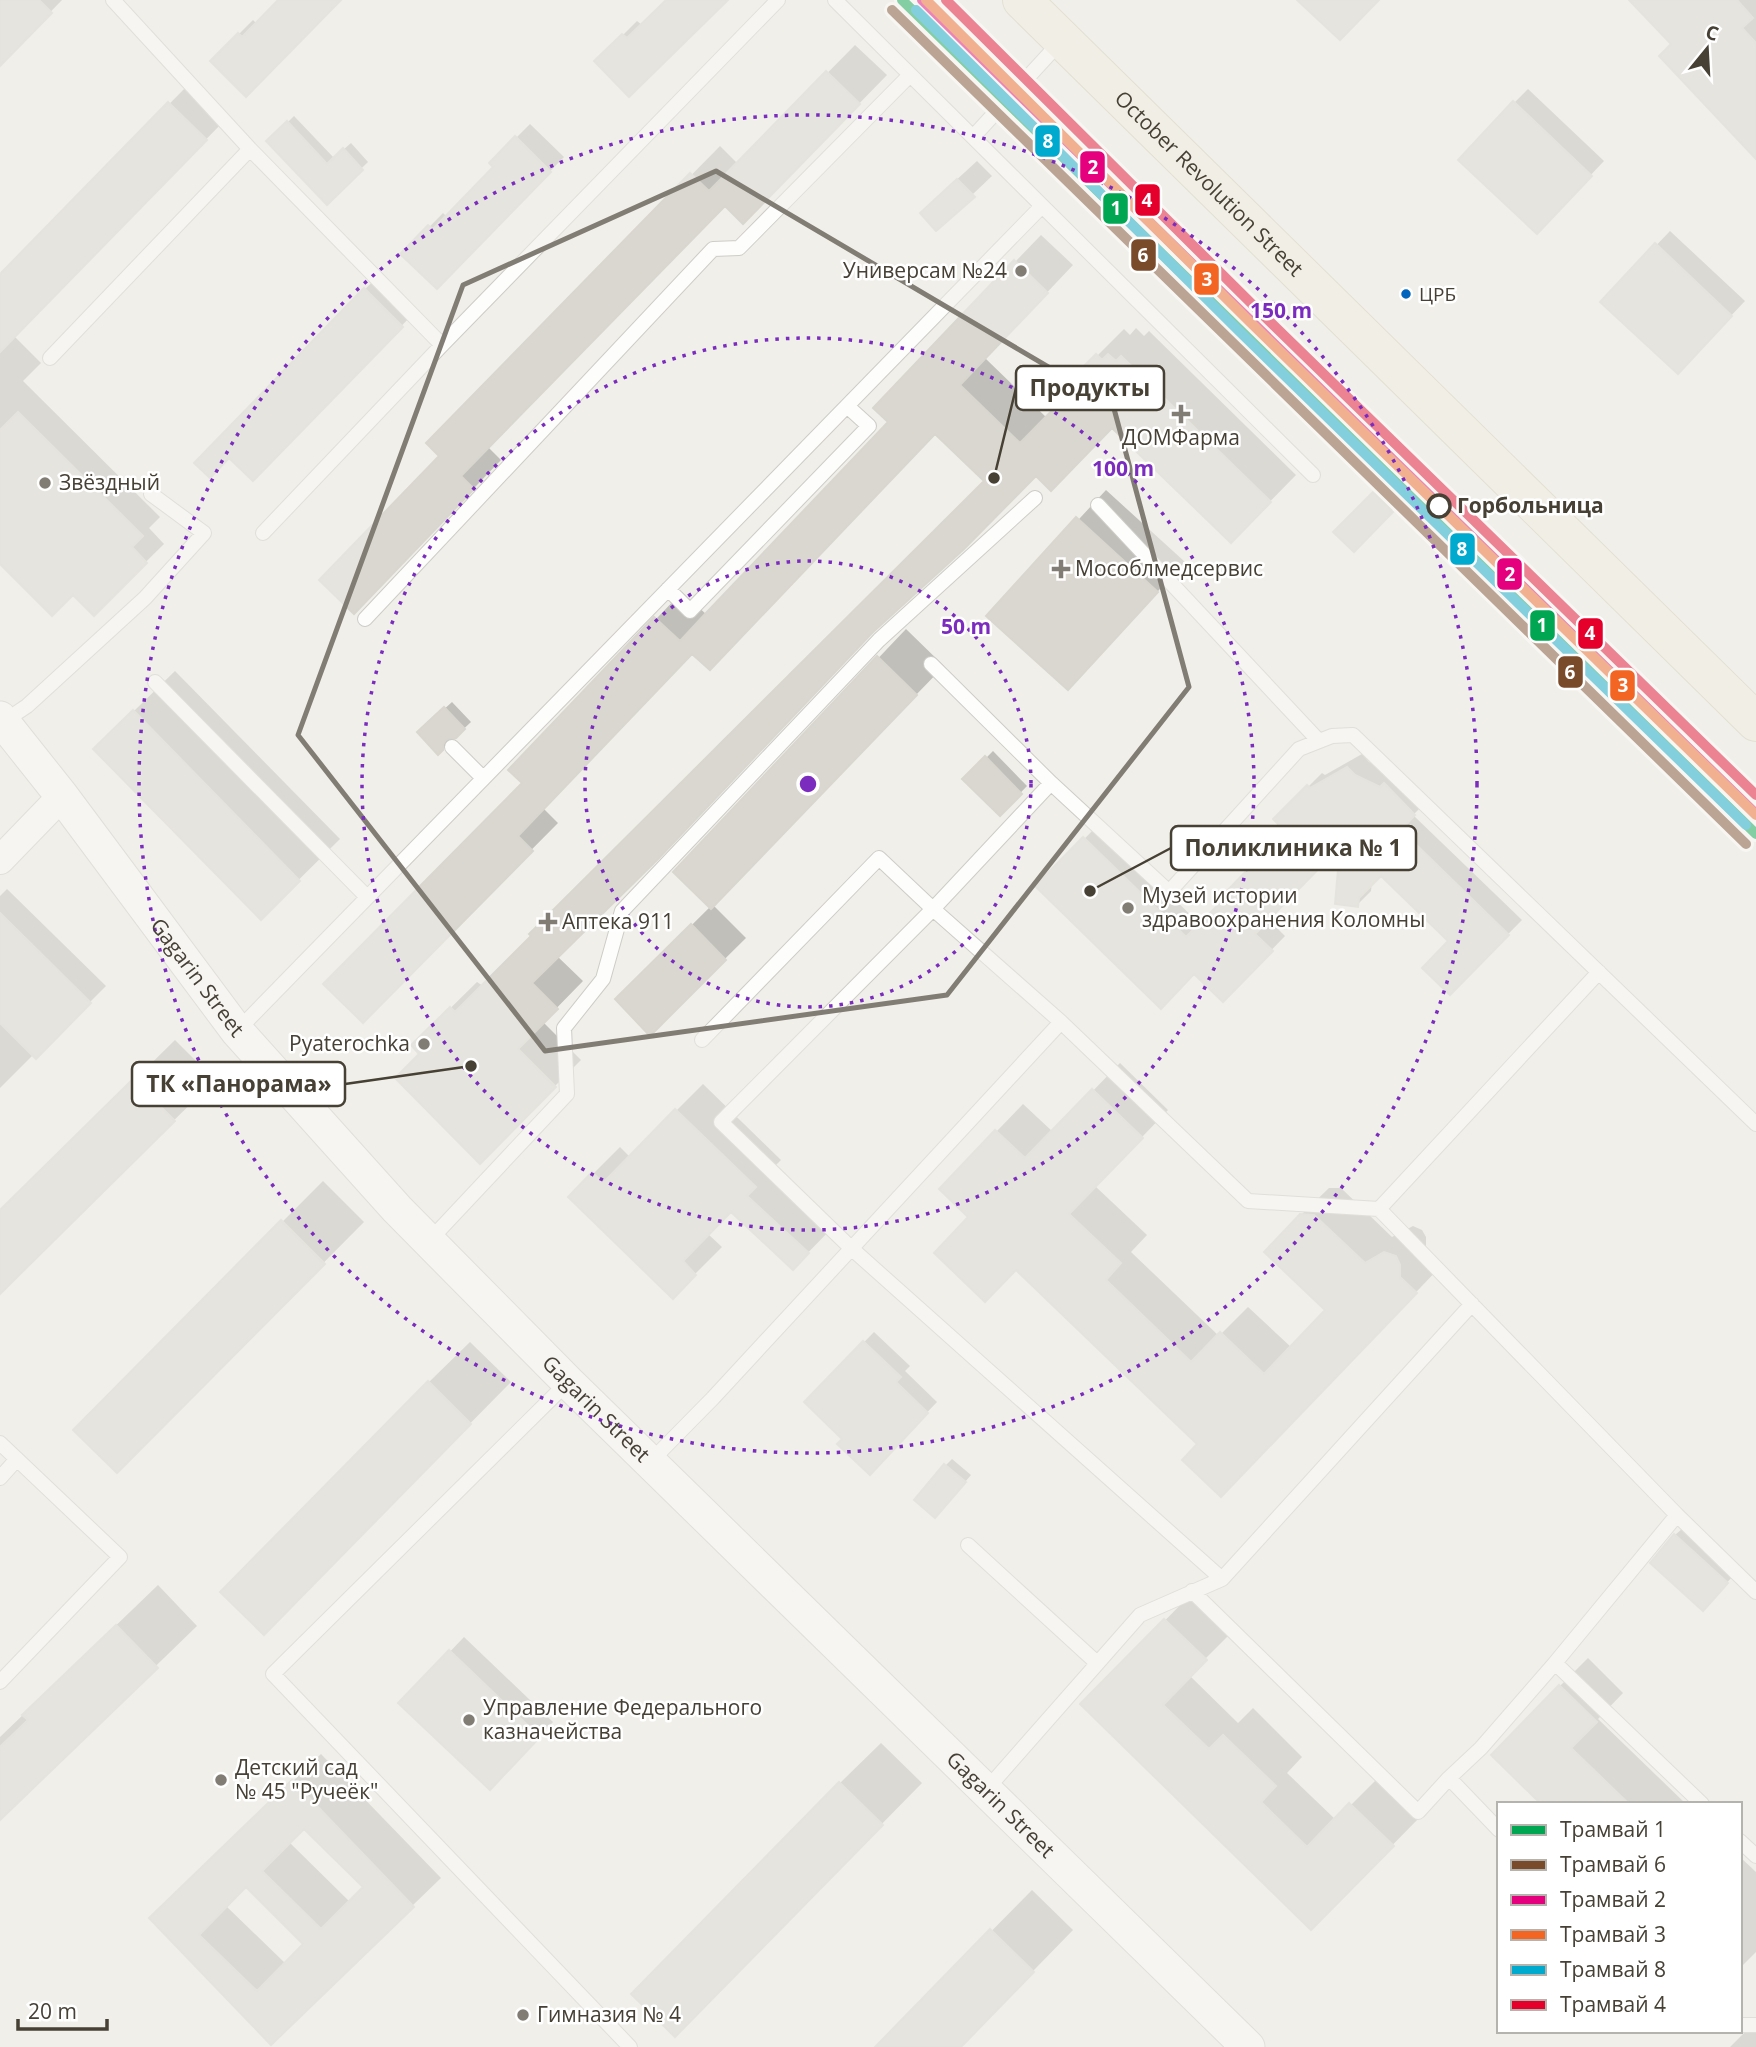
<svg xmlns="http://www.w3.org/2000/svg" width="1756" height="2047" font-family="'Open Sans',sans-serif">
<rect width="100%" height="100%" fill="#f0efe9"/>
<path fill="#0003" fill-rule="evenodd" d="M 0,0 L 62,0 L 0,64 Z
M 281,0 L 339,0 L 212,61 L 253,20 L 257,24 Z
M 668,0 L 726,0 L 597,61 L 637,21 L 642,25 Z
M 1631,0 L 1756,0 L 1756,156 L 1674,44 Z
M 855,45 L 887,75 L 771,194 L 725,204 L 488,447 L 501,460 L 382,584 L 442,456 L 428,443 L 720,146 L 738,164 Z
M 188,85 L 224,121 L 14,336 L 41,363 L 23,381 L 160,517 L 149,528 L 164,544 L 94,613 L 73,592 L 0,562 L 0,276 Z
M 1528,89 L 1604,161 L 1550,218 L 1514,103 Z
M 294,116 L 334,158 L 351,143 L 368,162 L 327,202 L 269,141 Z
M 530,124 L 564,157 L 437,287 L 403,254 L 443,213 L 447,217 L 496,167 L 491,163 Z
M 977,161 L 992,176 L 936,229 L 941,194 Z
M 1670,231 L 1745,301 L 1691,358 L 1603,301 Z
M 1041,235 L 1073,265 L 985,358 L 1047,418 L 1083,382 L 1077,376 L 1124,329 L 1130,335 L 1136,328 L 1144,336 L 1149,331 L 1296,475 L 1231,541 L 1113,425 L 1036,474 L 881,623 L 557,956 L 583,981 L 543,1022 L 581,1060 L 480,1161 L 422,1054 L 413,1045 L 477,982 L 483,986 L 986,481 L 936,432 L 693,652 L 544,809 L 558,823 L 363,1020 L 524,783 L 511,770 L 682,592 L 707,615 L 890,422 L 1015,262 Z
M 377,277 L 414,313 L 253,478 L 230,456 L 196,463 Z
M 1381,486 L 1398,504 L 1354,550 L 1336,532 Z
M 1106,490 L 1185,562 L 1068,688 L 989,616 Z
M 906,629 L 944,666 L 713,905 L 746,938 L 650,1033 L 617,999 L 711,906 L 675,872 Z
M 175,671 L 340,839 L 261,917 L 95,749 Z
M 452,702 L 471,722 L 455,737 L 448,738 L 449,742 L 438,753 L 419,732 Z
M 993,751 L 1027,786 L 1000,814 L 965,779 Z
M 1362,754 L 1369,762 L 1395,774 L 1428,800 L 1413,815 L 1522,920 L 1450,993 L 1450,941 L 1381,873 L 1372,882 L 1371,891 L 1357,905 L 1343,842 L 1268,919 L 1285,936 L 1223,1000 L 1194,972 L 1038,886 L 1098,825 L 1201,925 L 1288,831 L 1276,819 L 1322,773 L 1325,775 Z
M 7,889 L 106,986 L 36,1056 L 34,1054 L 0,1088 L 0,896 Z
M 175,1040 L 215,1080 L 0,1291 L 0,1212 Z
M 1120,1063 L 1168,1110 L 1095,1186 L 1147,1235 L 1131,1252 L 1219,1336 L 1248,1307 L 1292,1348 L 1328,1310 L 1301,1215 L 1329,1188 L 1341,1188 L 1392,1237 L 1413,1226 L 1422,1230 L 1426,1237 L 1426,1250 L 1442,1265 L 1248,1468 L 1200,1444 L 941,1189 L 1023,1104 L 1053,1132 Z
M 703,1084 L 781,1160 L 773,1168 L 835,1225 L 793,1268 L 732,1210 L 708,1234 L 722,1247 L 673,1296 L 570,1197 L 620,1147 L 630,1157 Z
M 323,1181 L 364,1222 L 117,1471 L 75,1430 Z
M 874,1332 L 910,1366 L 905,1371 L 937,1402 L 870,1472 L 845,1439 L 806,1402 Z
M 470,1342 L 511,1382 L 305,1591 L 429,1382 Z
M 952,1459 L 971,1475 L 941,1510 L 946,1465 Z
M 1682,1529 L 1733,1576 L 1709,1602 L 1675,1535 Z
M 158,1585 L 197,1626 L 0,1817 L 0,1737 Z
M 1193,1592 L 1233,1631 L 1189,1675 L 1238,1723 L 1253,1708 L 1302,1757 L 1287,1773 L 1336,1820 L 1379,1777 L 1420,1817 L 1311,1928 L 1083,1704 Z
M 464,1637 L 553,1722 L 504,1774 L 401,1703 Z
M 1588,1658 L 1623,1693 L 1598,1719 L 1686,1804 L 1543,1804 L 1560,1686 Z
M 881,1743 L 922,1783 L 715,1994 L 840,1783 Z
M 321,1754 L 441,1878 L 271,2042 L 151,1918 ZM 304,1826 L 365,1886 L 350,1902 L 289,1842 ZM 247,1885 L 306,1944 L 286,1964 L 226,1906 Z
M 1740,1857 L 1756,1872 L 1756,1952 L 1740,1968 Z
M 1032,1890 L 1073,1930 L 959,2047 L 877,2047 Z
M 1756,2021 L 1756,2047 L 1730,2047 Z"/>
<path fill="#dad7d1" stroke="#d8d6cf" stroke-width="2" fill-rule="evenodd" d="M 0,0 L 39,0 L 52,13 L 0,66 Z
M 278,0 L 341,0 L 246,97 L 210,61 L 238,33 L 242,37 Z
M 666,0 L 728,0 L 629,97 L 594,61 L 622,34 L 627,38 Z
M 1297,0 L 1379,0 L 1340,40 Z
M 1629,0 L 1737,0 L 1753,18 L 1742,28 L 1756,43 L 1756,159 L 1659,56 L 1671,44 Z
M 826,71 L 860,104 L 743,224 L 725,206 L 461,476 L 474,489 L 354,614 L 319,580 L 439,456 L 426,443 L 690,173 L 709,191 Z
M 1513,101 L 1592,176 L 1537,234 L 1458,160 Z
M 168,102 L 207,140 L 0,352 L 0,274 Z
M 287,121 L 327,164 L 343,148 L 363,170 L 327,205 L 266,141 Z
M 515,136 L 551,172 L 437,289 L 400,254 L 428,225 L 433,229 L 493,167 L 489,163 Z
M 957,179 L 975,197 L 936,231 L 920,213 Z
M 1655,243 L 1732,316 L 1678,374 L 1600,302 Z
M 1014,260 L 1048,293 L 960,385 L 1020,443 L 1080,382 L 1074,376 L 1096,354 L 1102,360 L 1108,354 L 1116,361 L 1121,356 L 1271,502 L 1231,543 L 1112,428 L 1051,491 L 1036,476 L 964,549 L 872,633 L 659,858 L 532,983 L 558,1009 L 518,1049 L 556,1087 L 480,1164 L 395,1078 L 419,1054 L 411,1045 L 450,1007 L 455,1012 L 531,936 L 529,934 L 984,481 L 935,434 L 710,670 L 692,654 L 518,836 L 533,851 L 363,1023 L 323,984 L 522,783 L 508,770 L 654,617 L 680,641 L 706,613 L 888,422 L 873,408 Z
M 364,288 L 403,327 L 253,481 L 229,458 L 210,478 L 194,463 Z
M 18,412 L 143,536 L 132,547 L 147,563 L 94,616 L 73,595 L 52,616 L 0,564 L 0,430 Z
M 1373,492 L 1393,512 L 1354,552 L 1333,532 Z
M 1076,517 L 1158,592 L 1068,690 L 986,616 Z
M 877,656 L 917,695 L 711,909 L 673,872 Z
M 444,707 L 465,729 L 456,738 L 446,740 L 443,745 L 443,750 L 438,755 L 417,732 Z
M 133,710 L 300,881 L 261,920 L 93,749 Z
M 985,756 L 1022,794 L 1000,816 L 962,779 Z
M 1347,767 L 1355,775 L 1380,787 L 1384,783 L 1415,815 L 1401,830 L 1509,935 L 1450,995 L 1422,968 L 1448,941 L 1381,876 L 1359,898 L 1358,907 L 1335,904 L 1340,847 L 1255,934 L 1273,951 L 1223,1002 L 1194,974 L 1161,1009 L 1035,886 L 1083,837 L 1186,937 L 1217,906 L 1215,903 L 1285,831 L 1273,819 L 1307,785 L 1310,788 Z
M 0,913 L 91,1003 L 36,1059 L 0,1023 Z
M 691,924 L 726,960 L 650,1036 L 615,999 Z
M 133,1079 L 175,1121 L 0,1294 L 0,1210 Z
M 1092,1089 L 1143,1138 L 1069,1214 L 1121,1263 L 1106,1280 L 1191,1362 L 1220,1332 L 1264,1374 L 1325,1310 L 1264,1252 L 1300,1214 L 1314,1215 L 1365,1263 L 1384,1252 L 1396,1256 L 1400,1265 L 1400,1277 L 1417,1293 L 1221,1497 L 1182,1460 L 1197,1444 L 1016,1270 L 985,1302 L 934,1253 L 968,1217 L 939,1189 L 995,1130 L 1025,1158 Z
M 675,1109 L 756,1187 L 747,1196 L 809,1253 L 793,1270 L 731,1212 L 683,1261 L 696,1275 L 673,1299 L 568,1197 L 592,1172 L 603,1183 Z
M 281,1220 L 325,1264 L 117,1473 L 73,1430 Z
M 863,1341 L 901,1377 L 896,1382 L 928,1413 L 870,1475 L 837,1444 L 842,1439 L 804,1402 Z
M 428,1381 L 471,1424 L 264,1635 L 220,1592 Z
M 944,1464 L 966,1482 L 935,1518 L 914,1500 Z
M 1674,1534 L 1728,1583 L 1703,1611 L 1650,1563 Z
M 1164,1619 L 1207,1660 L 1163,1705 L 1209,1749 L 1223,1735 L 1276,1786 L 1261,1802 L 1307,1847 L 1349,1803 L 1394,1846 L 1311,1930 L 1080,1704 Z
M 116,1625 L 158,1668 L 0,1820 L 0,1747 L 28,1720 L 22,1715 Z
M 449,1650 L 540,1737 L 490,1790 L 398,1703 Z
M 1559,1685 L 1597,1722 L 1571,1748 L 1629,1804 L 1541,1804 L 1491,1755 Z
M 292,1780 L 414,1907 L 271,2045 L 149,1918 ZM 304,1829 L 363,1887 L 321,1929 L 262,1871 ZM 246,1887 L 303,1944 L 257,1991 L 199,1935 Z
M 839,1782 L 883,1825 L 675,2037 L 631,1994 Z
M 990,1929 L 1034,1972 L 961,2047 L 875,2047 Z"/>
<g fill="none" stroke-linecap="round" stroke-linejoin="round">
<defs>
<path id="service" d="M 113,0 L 250,149 L 442,345
M 835,0 L 1313,475
M 973,137 L 1062,40
M 50,358 L 250,149
M 1098,505 L 1319,741
M 263,533 L 442,345 L 778,0
M 668,589 L 690,611 L 869,426 L 847,406
M 365,619 L 713,249 L 739,248 L 910,75
M 931,664 L 1051,783
M 155,682 L 367,897
M 3,722 L 27,706 L 145,598 L 204,533 L 151,494
M 452,747 L 483,778
M 1061,1022 L 933,909 L 1051,783 L 1169,892 L 1299,749 L 1332,736 L 1353,735 L 1756,1124
M 237,1031 L 1042,206
M 702,1040 L 879,858 L 933,909 L 721,1122 L 851,1248 L 1222,1579
M 1379,1209 L 1677,1515 L 1756,1592
M 429,1241 L 567,1094 L 564,1028 L 603,979 L 622,911 L 879,640 L 1035,498
M 568,1382 L 273,1674 L 630,2047
M 0,1443 L 120,1557 L 0,1682
M 650,1462 L 713,1398 L 1061,1022 L 1248,1201 L 1379,1209 L 1599,972
M 0,1478 L 17,1459
M 968,1545 L 1097,1663
M 1192,1591 L 1418,1812 L 1449,1778 L 1499,1830
M 1555,1663 L 1677,1515
M 1449,1778 L 1481,1748 L 1555,1663 L 1702,1804
M 986,1790 L 1140,1615 L 1222,1579 L 1472,1304
M 1740,1841 L 1756,1856
M 1740,2025 L 1756,2025"/>
<path id="minor" d="M 0,860 L 62,796"/>
<g id="tertiary">
<path id="s1" d="M 0,718 L 62,796 L 237,1031 L 397,1209 L 568,1382 L 1248,2047"/>
</g>
<g id="primary">
<path id="s2" d="M 1022,0 L 1756,722"/>
</g>
</defs>
<use href="#service" stroke="#ceccc6" stroke-width="16"/>
<use href="#minor" stroke="#ceccc6" stroke-width="30"/>
<use href="#tertiary" stroke="#ceccc6" stroke-width="35"/>
<use href="#primary" stroke="#d2ccb6" stroke-width="40"/>
<use href="#service" stroke="#fdfdfc" stroke-width="14"/>
<use href="#minor" stroke="#fdfdfc" stroke-width="28"/>
<use href="#tertiary" stroke="#fdfdfc" stroke-width="33"/>
<use href="#primary" stroke="#f1eee3" stroke-width="38"/>
<defs>
<path id="tram-1" d="M 902,0 L 1756,834"/>
<path id="tram-2" d="M 892,10 L 1746,844"/>
<path id="tram-3" d="M 922,0 L 1756,814"/>
<path id="tram-4" d="M 926,0 L 1250,322 L 1756,815"/>
<path id="tram-5" d="M 916,10 L 1240,332 L 1746,825"/>
<path id="tram-6" d="M 946,0 L 1260,312 L 1756,795"/>
</defs>
<use href="#tram-1" stroke="#fff" stroke-width="16"/>
<use href="#tram-2" stroke="#fff" stroke-width="16"/>
<use href="#tram-3" stroke="#fff" stroke-width="16"/>
<use href="#tram-4" stroke="#fff" stroke-width="16"/>
<use href="#tram-5" stroke="#fff" stroke-width="16"/>
<use href="#tram-6" stroke="#fff" stroke-width="16"/>
<use href="#tram-1" stroke="#00a651" stroke-width="10"/>
<use href="#tram-2" stroke="#7a4b2a" stroke-width="10"/>
<use href="#tram-3" stroke="#e5007d" stroke-width="10"/>
<use href="#tram-4" stroke="#f26522" stroke-width="10"/>
<use href="#tram-5" stroke="#00a9ce" stroke-width="10"/>
<use href="#tram-6" stroke="#e4002b" stroke-width="10"/>
</g>
<path d="M0 0H1756V2047H0ZM 716,171 L 1113,405 L 1189,687 L 947,995 L 545,1051 L 298,735 L 463,285 Z" fill="#f0efe9" fill-opacity=".55" fill-rule="evenodd"/>
<path fill="none" stroke="#827d74" stroke-width="5" stroke-linejoin="round" d="M 716,171 L 1113,405 L 1189,687 L 947,995 L 545,1051 L 298,735 L 463,285 Z"/>
<g fill="none" stroke="#7b2cbf" stroke-width="3.5" stroke-dasharray="3.5 7">
<circle cx="808" cy="784" r="223"/>
<circle cx="808" cy="784" r="446"/>
<circle cx="808" cy="784" r="669"/>
</g>
<g fill="#827d74" stroke="#fff" stroke-width="2.5">
<circle cx="1021" cy="271" r="7"/>
<path d="M1177.5 403.5h7v7h7v7h-7v7h-7v-7h-7v-7h7z"/>
<circle cx="45" cy="483" r="7"/>
<path d="M1057.5 558.5h7v7h7v7h-7v7h-7v-7h-7v-7h7z"/>
<circle cx="1128" cy="908" r="7"/>
<path d="M544.5 911.5h7v7h7v7h-7v7h-7v-7h-7v-7h7z"/>
<circle cx="424" cy="1044" r="7"/>
<circle cx="469" cy="1720" r="7"/>
<circle cx="221" cy="1780" r="7"/>
<circle cx="523" cy="2015" r="7"/>
</g>
<circle fill="#0065bd" stroke="#fff" stroke-width="2.5" cx="1406" cy="294" r="6"/>
<circle fill="#fff" stroke="#464035" stroke-width="3.5" cx="1439" cy="506" r="11"/>
<g text-anchor="middle" stroke-width="5" stroke-linejoin="round" paint-order="stroke">
<g font-size="19" fill="#464035" stroke="#fff" text-anchor="start">
<text x="1419" y="301">ЦРБ</text>
</g>
<g font-size="21" fill="#464035" stroke="#fff">
<text dy="7" stroke="none"><textPath href="#s2" startOffset="262">October Revolution Street</textPath></text>
<text dy="7" stroke="none"><textPath href="#s1" startOffset="326">Gagarin Street</textPath></text>
<text dy="7" stroke="none"><textPath href="#s1" startOffset="914">Gagarin Street</textPath></text>
<text dy="7" stroke="none"><textPath href="#s1" startOffset="1480">Gagarin Street</textPath></text>
</g>
<g font-size="21" fill="#464035" stroke="#fff" text-anchor="start">
<text x="1007" y="278" text-anchor="end">Универсам №24</text>
<text x="1181" y="445" text-anchor="middle">ДОМФарма</text>
<text x="59" y="490">Звёздный</text>
<text x="1075" y="576">Мособлмедсервис</text>
<text x="1142" y="903">Музей истории<tspan x="1142" dy="24">здравоохранения Коломны</tspan></text>
<text x="562" y="929">Аптека 911</text>
<text x="410" y="1051" text-anchor="end">Pyaterochka</text>
<text x="483" y="1715">Управление Федерального<tspan x="483" dy="24">казначейства</tspan></text>
<text x="235" y="1775">Детский сад<tspan x="235" dy="24">№ 45 "Ручеёк"</tspan></text>
<text x="537" y="2022">Гимназия № 4</text>
</g>
<g font-size="21" font-weight="bold" fill="#464035" stroke="#fff" text-anchor="start">
<text x="1457" y="513">Горбольница</text>
</g>
</g>
<circle cx="808" cy="784" r="10" fill="#7b2cbf" stroke="#fff" stroke-width="3.5"/>
<g font-size="21" text-anchor="middle" font-weight="bold" fill="#7b2cbf" stroke="#fff" stroke-width="5" stroke-linejoin="round" paint-order="stroke">
<text x="1281" y="318">150 m</text>
<text x="1123" y="476">100 m</text>
<text x="966" y="634">50 m</text>
</g>
<path fill="none" stroke="#464035" stroke-width="2.5" d="M994 478L1016 388M1090 891L1171 848M471 1066L345 1084"/>
<g fill="#464035" stroke="#fff" stroke-width="2.5">
<circle cx="994" cy="478" r="7"/>
<circle cx="1090" cy="891" r="7"/>
<circle cx="471" cy="1066" r="7"/>
</g>
<g fill="#fff" stroke="#464035" stroke-width="2.5">
<rect x="1016" y="366" width="148" height="44" rx="7"/>
<rect x="1171" y="826" width="245" height="44" rx="7"/>
<rect x="132" y="1062" width="213" height="44" rx="7"/>
</g>
<g font-size="23" text-anchor="middle" font-weight="bold" fill="#464035">
<text x="1090" y="396">Продукты</text>
<text x="1293" y="856">Поликлиника № 1</text>
<text x="239" y="1092">ТК «Панорама»</text>
</g>
<g stroke="#fff" stroke-width="2.5">
<rect x="1034" y="124" width="27" height="34" rx="7" fill="#00a9ce"/>
<rect x="1079" y="150" width="27" height="34" rx="7" fill="#e5007d"/>
<rect x="1134" y="183" width="27" height="34" rx="7" fill="#e4002b"/>
<rect x="1102" y="192" width="27" height="33" rx="7" fill="#00a651"/>
<rect x="1130" y="238" width="27" height="34" rx="7" fill="#7a4b2a"/>
<rect x="1193" y="262" width="27" height="34" rx="7" fill="#f26522"/>
<rect x="1449" y="532" width="27" height="34" rx="7" fill="#00a9ce"/>
<rect x="1496" y="557" width="27" height="34" rx="7" fill="#e5007d"/>
<rect x="1529" y="609" width="27" height="33" rx="7" fill="#00a651"/>
<rect x="1577" y="617" width="27" height="33" rx="7" fill="#e4002b"/>
<rect x="1557" y="655" width="27" height="34" rx="7" fill="#7a4b2a"/>
<rect x="1609" y="669" width="27" height="33" rx="7" fill="#f26522"/>
</g>
<g font-size="19" text-anchor="middle" font-weight="bold" fill="#fff">
<text x="1048" y="148">8</text>
<text x="1093" y="174">2</text>
<text x="1147" y="207">4</text>
<text x="1116" y="215">1</text>
<text x="1143" y="262">6</text>
<text x="1207" y="286">3</text>
<text x="1462" y="556">8</text>
<text x="1510" y="581">2</text>
<text x="1542" y="632">1</text>
<text x="1590" y="640">4</text>
<text x="1570" y="679">6</text>
<text x="1623" y="692">3</text>
</g>
<rect x="1497" y="1802" width="245" height="231" fill="#ffffff" stroke="#b5b3ae" stroke-width="2"/>
<rect x="1511" y="1825" width="35" height="10" fill="#00a651" stroke="#b5b3ae" stroke-width="2"/>
<text x="1560" y="1837" font-size="21" fill="#464035">Трамвай 1</text>
<rect x="1511" y="1860" width="35" height="10" fill="#7a4b2a" stroke="#b5b3ae" stroke-width="2"/>
<text x="1560" y="1872" font-size="21" fill="#464035">Трамвай 6</text>
<rect x="1511" y="1895" width="35" height="10" fill="#e5007d" stroke="#b5b3ae" stroke-width="2"/>
<text x="1560" y="1907" font-size="21" fill="#464035">Трамвай 2</text>
<rect x="1511" y="1930" width="35" height="10" fill="#f26522" stroke="#b5b3ae" stroke-width="2"/>
<text x="1560" y="1942" font-size="21" fill="#464035">Трамвай 3</text>
<rect x="1511" y="1965" width="35" height="10" fill="#00a9ce" stroke="#b5b3ae" stroke-width="2"/>
<text x="1560" y="1977" font-size="21" fill="#464035">Трамвай 8</text>
<rect x="1511" y="2000" width="35" height="10" fill="#e4002b" stroke="#b5b3ae" stroke-width="2"/>
<text x="1560" y="2012" font-size="21" fill="#464035">Трамвай 4</text>
<g transform="translate(1707 49) rotate(18)" stroke="#ffffff" stroke-width="5" paint-order="stroke">
<path d="M0-5L12 26L0 18L-12 26Z" fill="#464035"/>
<text y="-10" font-size="19" font-weight="bold" text-anchor="middle" fill="#464035">С</text>
</g>
<path d="M18 2019v10h89v-10" fill="none" stroke="#464035" stroke-width="3.5"/>
<text x="28" y="2019" font-size="21" fill="#464035" stroke="#ffffff" stroke-width="5" paint-order="stroke">20 m</text>
</svg>
